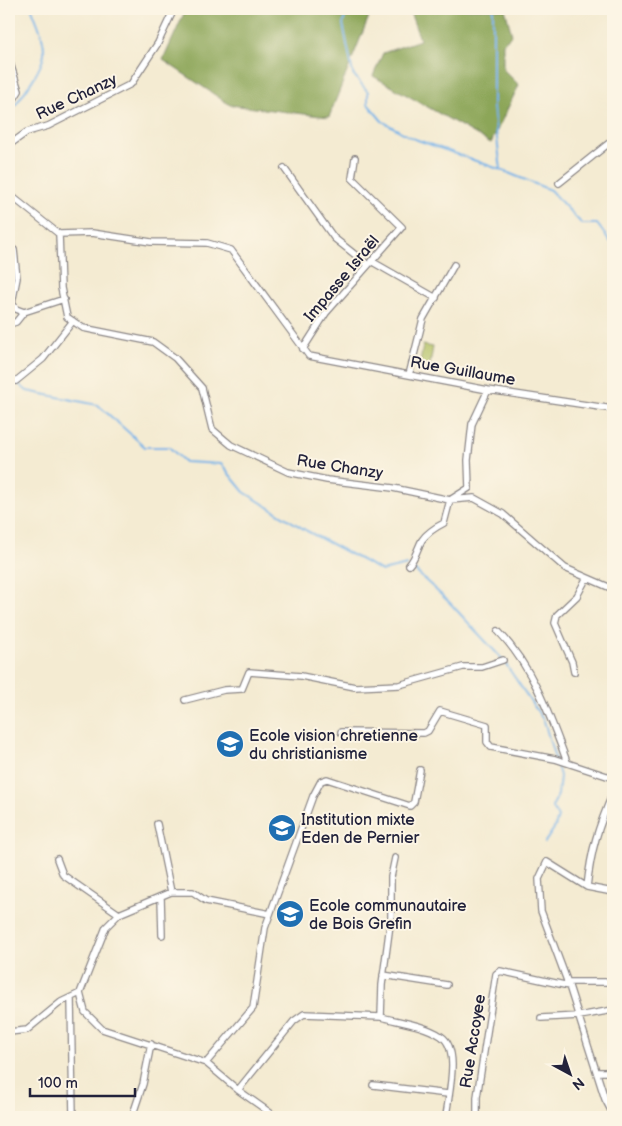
<svg xmlns="http://www.w3.org/2000/svg" width="622" height="1126" font-family="'Balsamiq Sans',sans-serif">
<rect width="100%" height="100%" fill="#fcf5e5"/>
<filter id="ink" filterUnits="userSpaceOnUse"><feTurbulence type="fractalNoise" baseFrequency=".02" numOctaves="2"/><feDisplacementMap in="SourceGraphic" scale="10" xChannelSelector="R" yChannelSelector="G"/><feConvolveMatrix kernelMatrix="1 2 1 2 8 2 1 2 1" color-interpolation-filters="sRGB"/></filter>
<filter id="wash" filterUnits="userSpaceOnUse"><feTurbulence type="fractalNoise" baseFrequency=".0096" numOctaves="4" result="noise"/><feDisplacementMap in="SourceGraphic" scale="20" xChannelSelector="R" yChannelSelector="G"/><feGaussianBlur stdDeviation="1.12" result="paint"/><feColorMatrix in="noise" values="0 0 0 0 0 0 0 0 0 0 0 0 0 0 0 0 0 1.4 0 .05"/><feComposite in="paint" operator="in"/></filter>
<g filter="url(#wash)">
<rect width="100%" height="100%" fill="#f4ebd2"/>
<path fill="#b1c062" stroke="#6a714e" d="M 423,345 L 433,347 L 429,371 L 419,369 Z"/>
<path fill="#8ca658" stroke="#57644a" d="M 186,9 L 372,9 L 329,117 L 230,105 L 163,60 Z
M 409,9 L 505,9 L 512,35 L 503,43 L 503,69 L 519,85 L 491,143 L 373,76 L 383,53 L 420,40 Z"/>
<g fill="none" stroke-linecap="round" stroke-linejoin="round">
<path stroke="#76b3e9" stroke-width="2" d="M 347,9 L 343,24 L 353,74 L 368,92 L 368,104 L 382,121 L 412,138 L 501,170 L 550,190 L 582,224 L 597,224 L 613,245
M 493,9 L 493,107 L 501,170
M 9,114 C 18,101 43,69 44,54 C 45,38 37,23 32,9
M 9,376 L 27,391 L 98,405 L 145,447 L 169,447 L 185,462 L 221,464 L 244,492 L 307,531 L 382,571 L 407,565
M 411,567 L 449,602 L 503,660 L 544,721 L 560,776 L 558,795 L 552,807 L 558,817 L 555,827 L 545,842"/>
</g>
</g>
<g filter="url(#ink)">
<g fill="none" stroke-linecap="round" stroke-linejoin="round">
<defs>
<path id="street" d="M 9,60 L 19,91 L 9,107
M 9,145 L 27,132 L 48,126 L 131,84 L 158,43 L 174,9
M 284,168 L 334,238 L 368,265
M 559,183 L 613,140
M 9,194 L 59,234 L 61,288 L 67,317 L 83,328 L 153,342 L 175,358 L 202,388 L 212,429 L 231,445 L 288,472 L 327,480 L 393,488 L 450,500 L 474,498 L 503,514 L 565,568 L 613,589
M 59,234 L 92,233 L 151,242 L 207,243 L 231,250 L 309,356 L 488,390 L 613,409
M 14,250 L 17,278 L 12,303 L 16,309 L 24,312
M 371,261 L 436,298
M 9,324 L 16,322 L 24,312 L 64,299
M 303,349 L 326,313 L 402,227 L 352,178 L 355,158
M 409,375 L 423,319 L 454,265
M 16,381 L 43,359 L 73,321
M 409,565 C 416,557 417,549 422,540 C 427,533 436,527 444,523 L 450,500 L 469,488 L 468,460 L 472,424 L 488,390
M 498,631 C 533,667 550,716 567,762
M 574,672 L 572,662 L 555,623 L 557,615 L 577,596 L 586,579
M 185,700 L 224,690 L 242,689 L 249,672 L 301,676 L 355,687 L 399,685 L 463,667 L 482,667 L 503,660
M 341,732 L 424,733 L 428,731 L 440,711 L 487,725 L 487,742 L 491,747 L 555,759 L 613,778
M 157,824 L 171,892
M 57,859 L 63,875 L 119,914
M 587,887 C 591,850 598,827 613,793
M 613,892 L 587,887 L 547,862 L 539,879 L 541,911 L 569,986 L 605,1099 L 613,1114
M 161,897 L 162,935
M 270,914 L 206,901 L 193,892 L 171,892 L 119,914 L 106,927 L 80,993 L 85,1012 L 102,1029 L 206,1063 L 238,1090 L 276,1117
M 383,975 L 447,985
M 568,982 L 613,982
M 71,999 L 73,1117
M 381,1017 C 400,1022 424,1025 441,1036 C 461,1049 448,1096 446,1117
M 541,1018 L 579,1016 L 613,1010
M 9,1032 L 27,1030 L 61,1002 L 80,993
M 206,1063 L 253,1008 L 265,928 L 313,796 L 321,781 L 327,779 L 410,806 L 414,802 L 420,770
M 598,1072 L 613,1072
M 373,1085 L 448,1094
M 238,1090 L 294,1021 L 304,1014 L 381,1017 L 382,985 L 391,917 L 391,877 L 395,858
M 132,1117 L 143,1084 L 151,1044
M 477,1117 L 477,1097 L 496,974 L 500,971 L 569,986"/>
</defs>
<use href="#street" stroke="#8b8686" stroke-width="8"/>
<use href="#street" stroke="#fff" stroke-width="5.5"/>
</g>
</g>
<defs>
<symbol id="school-disc" viewBox="-11 -11 22 22"><circle r="9.5" fill="#1f6fb2" stroke="#fcf5e5"/><path d="M0-5L7-2L0 1L-7-2ZM-4 1L0 2.5L4 1V4Q0 6-4 4Z" fill="#fff"/></symbol>
</defs>
<g fill-rule="evenodd">
<use href="#school-disc" x="214" y="728" width="32" height="32"/>
<use href="#school-disc" x="266" y="812" width="32" height="32"/>
<use href="#school-disc" x="274" y="898" width="32" height="32"/>
</g>
<g text-anchor="middle" stroke-width="4" stroke-linejoin="round" paint-order="stroke">
<g font-size="16" fill="#22223b" stroke="#fcf5e5">
<text transform="translate(76 96) rotate(-25)" y="6">Rue Chanzy</text>
<text transform="translate(341 278) rotate(-50)" y="6">Impasse Israël</text>
<text transform="translate(463 370) rotate(10)" y="6">Rue Guillaume</text>
<text transform="translate(340 466) rotate(9)" y="6">Rue Chanzy</text>
<text transform="translate(472 1041) rotate(-81)" y="6">Rue Accoyee</text>
</g>
<g font-size="16" fill="#22223b" stroke="#fcf5e5" text-anchor="start">
<text x="249" y="741">Ecole vision chretienne<tspan x="249" dy="18">du christianisme</tspan></text>
<text x="301" y="825">Institution mixte<tspan x="301" dy="18">Eden de Pernier</tspan></text>
<text x="309" y="911">Ecole communautaire<tspan x="309" dy="18">de Bois Grefin</tspan></text>
</g>
</g>
<rect width="622" height="1126" fill="none" stroke="#fcf5e5" stroke-width="30"/>
<g transform="translate(570 1074) rotate(140)" stroke="#fcf5e5" stroke-width="4" paint-order="stroke">
<path d="M0-4L9 19L0 12L-9 19Z" fill="#22223b"/>
<text y="-8" font-size="14" font-weight="bold" text-anchor="middle" fill="#22223b">N</text>
</g>
<path d="M30 1088v8h105v-8" fill="none" stroke="#22223b" stroke-width="2.5"/>
<text x="38" y="1088" font-size="15" fill="#22223b" stroke="#fcf5e5" stroke-width="4" paint-order="stroke">100 m</text>
</svg>
